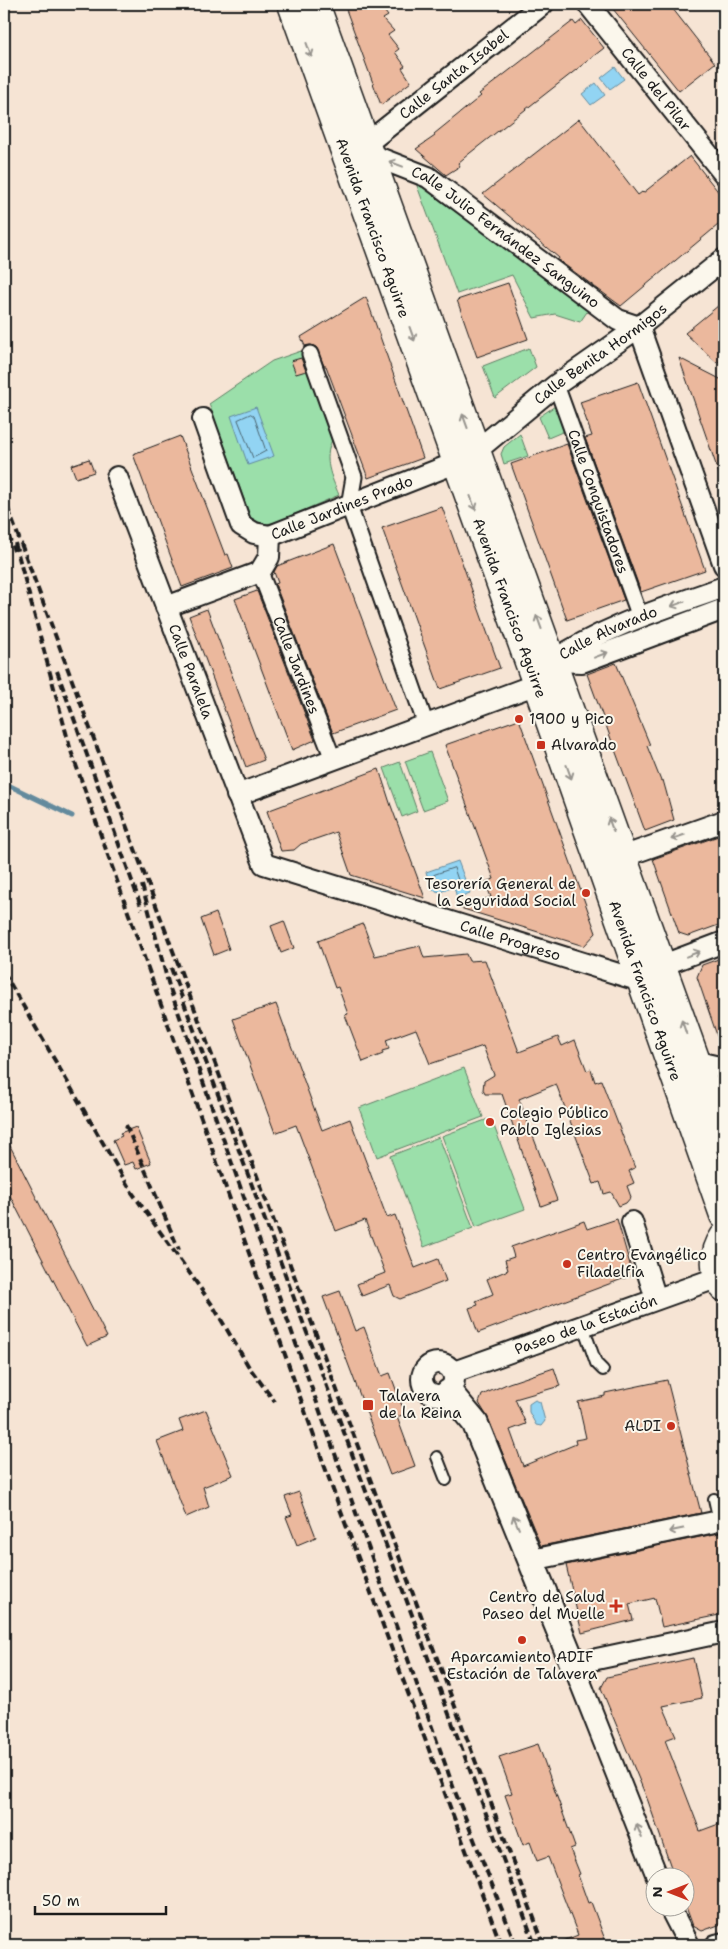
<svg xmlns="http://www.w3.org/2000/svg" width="728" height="1949" font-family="'Shantell Sans',sans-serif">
<rect width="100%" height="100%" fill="#f6e4d4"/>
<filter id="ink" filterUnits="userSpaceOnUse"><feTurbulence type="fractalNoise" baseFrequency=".02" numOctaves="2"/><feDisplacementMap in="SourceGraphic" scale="10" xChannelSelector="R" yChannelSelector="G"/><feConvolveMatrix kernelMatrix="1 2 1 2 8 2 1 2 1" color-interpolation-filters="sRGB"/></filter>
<g filter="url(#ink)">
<path fill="#9bdfaa" stroke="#5c7e63" d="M 416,183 L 589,309 L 580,322 L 555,314 L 534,318 L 512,275 L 457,294 Z
M 529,348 L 536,367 L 495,398 L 483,366 Z
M 301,351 L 332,440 C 323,460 331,476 339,495 L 274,523 L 263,524 L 251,518 L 209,404 L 272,361 Z
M 558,404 L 567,430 L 548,438 L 539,417 Z
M 520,434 L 528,456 L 504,464 L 501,454 L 504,447 Z
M 430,752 L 448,801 L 423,810 L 405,761 Z
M 400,762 L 417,811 L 402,817 L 384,768 Z
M 464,1068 L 483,1117 L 377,1157 L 359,1108 Z
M 491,1118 L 525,1209 L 476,1227 L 442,1136 Z
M 439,1137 L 473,1228 L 424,1247 L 390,1156 Z"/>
<path fill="#92d4f3" stroke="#638a9d" d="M 615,67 L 624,79 L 610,89 L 601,78 Z
M 596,83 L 605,95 L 591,105 L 582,94 Z
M 256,407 L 274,456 L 248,465 L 231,416 Z
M 458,861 L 470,893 L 457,898 L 454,887 L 440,892 L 432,890 L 426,872 Z
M 535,1400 L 540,1402 L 545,1421 L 541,1426 L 536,1425 L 529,1412 L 529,1404 Z"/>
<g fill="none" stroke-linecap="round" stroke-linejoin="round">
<path stroke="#4b6672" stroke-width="1" d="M 251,414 L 254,416 L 266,451 L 253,458 L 238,420 Z
M 454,868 L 459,883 L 440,887 L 436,885 L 434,875 Z"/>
<path stroke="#638a9d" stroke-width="5" d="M 4,783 L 72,816"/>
</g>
<path fill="#ebb89d" stroke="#1c1c1c" d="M 344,4 L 379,4 L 388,16 L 383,19 L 394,31 L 388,35 L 399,49 L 395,52 L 405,66 L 402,68 L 411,82 L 381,105 Z
M 609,4 L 669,4 L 715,63 L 679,91 Z
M 582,20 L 604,48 L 470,153 L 458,163 L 460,166 L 446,175 L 416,149 L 435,136 L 434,134 L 481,96 L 479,94 L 573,21 L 576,25 Z
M 579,119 L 638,195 L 642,192 L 643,193 L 690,156 L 724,199 L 724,220 L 621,306 L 558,260 L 559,258 L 483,194 Z
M 508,283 L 528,339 L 477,357 L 457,300 Z
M 366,297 L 423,458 L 368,478 L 326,366 L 324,366 L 316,347 L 311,345 L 305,346 L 301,337 Z
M 724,301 L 724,357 L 717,363 L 685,333 Z
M 301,358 L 306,371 L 296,374 L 291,361 Z
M 679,358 L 724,381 L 724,482 L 722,482 Z
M 638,382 L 705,570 L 641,592 L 585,438 L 592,436 L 580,402 Z
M 180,436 L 225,555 L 228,554 L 233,568 L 182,587 L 133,454 Z
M 567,444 L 624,600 L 567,620 L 511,464 Z
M 89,459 L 94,472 L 76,478 L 71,465 Z
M 442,507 L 500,668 L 440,689 L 382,528 Z
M 334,544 L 396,710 L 333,733 L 275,584 L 278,583 L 274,572 L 277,566 Z
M 257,591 L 315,740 L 292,750 L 235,599 Z
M 207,609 L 264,760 L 246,767 L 189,616 Z
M 616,663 L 650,745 L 647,746 L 661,781 L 663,780 L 674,820 L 645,831 L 587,674 Z
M 519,719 L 596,933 L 584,946 L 460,908 L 491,897 L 485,882 L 494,879 L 445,745 Z
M 379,769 L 390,803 L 425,898 L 351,875 L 336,832 L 301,844 L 294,850 L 281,851 L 267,811 Z
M 724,834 L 724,923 L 688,936 L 679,933 L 653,859 Z
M 216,913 L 229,949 L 214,955 L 201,919 Z
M 284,921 L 294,948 L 281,953 L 271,926 Z
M 363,924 L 375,956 L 420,946 L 424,958 L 466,954 L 469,961 L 485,960 L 519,1052 L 558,1037 L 562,1046 L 575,1040 L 587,1071 L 591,1069 L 595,1082 L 601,1080 L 635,1168 L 629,1171 L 634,1183 L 627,1186 L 631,1197 L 626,1203 L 619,1206 L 611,1192 L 604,1194 L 600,1182 L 594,1184 L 556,1084 L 519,1099 L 557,1200 L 541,1206 L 502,1094 L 485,1094 L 483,1090 L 484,1081 L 494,1075 L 483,1046 L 430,1064 L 416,1029 L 386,1040 L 389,1049 L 382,1051 L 383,1054 L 363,1062 L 345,1015 L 348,1014 L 338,987 L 335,988 L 318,941 Z
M 724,957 L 724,1050 L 722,1050 L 697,977 L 702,965 Z
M 276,1004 L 322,1130 L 350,1119 L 387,1218 L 395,1215 L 415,1268 L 438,1259 L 446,1281 L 400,1299 L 394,1296 L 390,1285 L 362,1296 L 357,1284 L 385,1273 L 365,1220 L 336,1231 L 296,1125 L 275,1133 L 233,1019 Z
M 136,1127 L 151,1163 L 136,1169 L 133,1162 L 124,1165 L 113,1140 L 122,1136 L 120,1133 Z
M 4,1134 L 107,1337 L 87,1346 L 4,1184 Z
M 617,1219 L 633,1275 L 478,1333 L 469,1308 L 478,1305 L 476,1301 L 493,1294 L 487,1279 L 508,1270 L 505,1260 L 514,1257 L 511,1247 L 584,1221 L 587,1229 Z
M 340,1291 L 355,1331 L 364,1327 L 382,1376 L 390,1373 L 405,1414 L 397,1417 L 415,1466 L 390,1475 L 323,1297 Z
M 554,1368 L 560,1386 L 515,1399 L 526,1424 L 510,1430 L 523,1466 L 576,1444 L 575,1440 L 586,1438 L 578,1402 L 605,1396 L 605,1393 L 667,1380 L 701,1513 L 541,1546 L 488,1418 L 479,1403 L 482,1395 L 509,1383 Z
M 206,1410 L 233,1475 L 203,1487 L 209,1507 L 186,1517 L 157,1441 L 183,1431 L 179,1420 Z
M 299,1492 L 316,1537 L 297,1545 L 286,1517 L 292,1515 L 285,1497 Z
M 724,1532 L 724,1614 L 662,1627 L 655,1598 L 629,1604 L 633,1620 L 582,1633 L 566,1565 Z
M 693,1658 L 702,1698 L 663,1706 L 676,1736 L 665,1740 L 700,1831 L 724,1822 L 724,1923 L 702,1931 L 693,1926 L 686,1907 L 686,1876 L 674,1876 L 648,1801 L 601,1688 L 607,1677 Z
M 538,1744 L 575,1847 L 570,1849 L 580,1874 L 578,1875 L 588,1903 L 591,1902 L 607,1945 L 553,1945 L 578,1935 L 548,1857 L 537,1861 L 530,1842 L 523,1845 L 505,1795 L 512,1793 L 499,1757 Z"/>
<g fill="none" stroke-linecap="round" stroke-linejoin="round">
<defs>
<path id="service" d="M 583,1326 L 596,1363 L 603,1370
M 437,1457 L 446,1480
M 714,1499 L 719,1521"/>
<g id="pedestrian">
<path d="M 310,354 L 354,477 L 349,506 L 426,725"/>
<path id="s1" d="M 556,385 L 640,617"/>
<path id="s2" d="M 260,572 L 333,759"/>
</g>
<g id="minor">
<path id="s3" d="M 588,4 L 724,174"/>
<path id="s4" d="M 366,144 L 543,4"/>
<path id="s5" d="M 369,154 L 428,177 L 618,320 L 639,327 L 724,565"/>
<path d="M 203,419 L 241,525 L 254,533 L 270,536"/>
<path id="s6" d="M 476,451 L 556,385 L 639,327 L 724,259"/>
<path id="s7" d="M 117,477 L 264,864 L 644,982"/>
<path id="s8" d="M 166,607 L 260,572 L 269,557 L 270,536 L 458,462"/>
<path id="s9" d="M 553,661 C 604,626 666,608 724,587"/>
<path d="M 553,661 L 582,662 L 724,609"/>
<path d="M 237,795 L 537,684"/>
<path d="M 622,857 L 724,821"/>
<path d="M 663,965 L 724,942"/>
<path d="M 697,1062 L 724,1068"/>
<path d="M 632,1222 L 656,1299"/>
<circle cx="438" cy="1379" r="16"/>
<path id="s10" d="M 454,1372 L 719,1277"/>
<path d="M 532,1560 L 724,1520"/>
<path d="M 657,1876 L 573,1664 L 724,1632"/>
<path d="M 669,1906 L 689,1945"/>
<path d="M 716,1945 L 724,1943"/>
</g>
<path id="tertiary" d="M 449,1392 L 475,1423 L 573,1664"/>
<g id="primary">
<path id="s11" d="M 292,4 L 537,684 L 724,1215"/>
<path d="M 315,4 L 724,1139"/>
<path d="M 724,1237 C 713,1253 713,1272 724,1287"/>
</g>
</defs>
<use href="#service" stroke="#1c1c1c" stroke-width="14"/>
<use href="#pedestrian" stroke="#1c1c1c" stroke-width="19"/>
<use href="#minor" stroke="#1c1c1c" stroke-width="24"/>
<use href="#tertiary" stroke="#1c1c1c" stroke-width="29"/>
<use href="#primary" stroke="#1c1c1c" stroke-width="31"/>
<use href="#service" stroke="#fbf7ec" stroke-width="10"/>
<use href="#pedestrian" stroke="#fbf7ec" stroke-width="15"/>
<use href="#minor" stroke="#fbf7ec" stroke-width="20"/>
<use href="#tertiary" stroke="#fbf7ec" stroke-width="25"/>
<use href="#primary" stroke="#fbf7ec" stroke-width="28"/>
<path stroke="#1c1c1c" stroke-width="4" stroke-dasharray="8 4" stroke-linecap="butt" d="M 4,498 L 544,1945
M 4,523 L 14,551
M 15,543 L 71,751 L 333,1490 L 501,1945
M 57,671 L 142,909
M 142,885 L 169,986 L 454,1789 L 516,1945
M 171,968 L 535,1945
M 4,973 L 131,1191 L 213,1306 L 249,1367 L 275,1402
M 126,1125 L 179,1250"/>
</g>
<defs><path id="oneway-shaft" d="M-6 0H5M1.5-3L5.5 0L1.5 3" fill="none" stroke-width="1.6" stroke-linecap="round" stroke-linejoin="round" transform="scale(1.25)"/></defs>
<g stroke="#97948e">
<use href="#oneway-shaft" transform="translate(309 50) rotate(70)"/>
<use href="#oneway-shaft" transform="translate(396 164) rotate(-159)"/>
<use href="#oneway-shaft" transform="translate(412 334) rotate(70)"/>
<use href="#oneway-shaft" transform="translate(465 421) rotate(-110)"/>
<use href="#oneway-shaft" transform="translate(473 503) rotate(70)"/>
<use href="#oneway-shaft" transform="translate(678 604) rotate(160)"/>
<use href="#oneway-shaft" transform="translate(539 622) rotate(-110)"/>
<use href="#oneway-shaft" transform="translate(601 655) rotate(-21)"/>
<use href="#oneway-shaft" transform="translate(569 772) rotate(70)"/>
<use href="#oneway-shaft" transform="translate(611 825) rotate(-110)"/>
<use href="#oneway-shaft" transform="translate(678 837) rotate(161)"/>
<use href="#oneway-shaft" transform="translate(693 954) rotate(-21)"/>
<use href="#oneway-shaft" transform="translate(684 1027) rotate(-109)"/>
<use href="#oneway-shaft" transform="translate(516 1522) rotate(-113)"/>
<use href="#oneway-shaft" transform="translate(676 1530) rotate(168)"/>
<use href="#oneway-shaft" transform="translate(639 1831) rotate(-112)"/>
</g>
</g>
<g fill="#c8321e" stroke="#fbf7ec" stroke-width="2">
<circle cx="519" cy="719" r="5"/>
<rect x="536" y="740" width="10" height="10" rx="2.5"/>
<circle cx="586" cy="893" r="5"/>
<circle cx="490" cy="1122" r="5"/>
<circle cx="567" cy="1264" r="5"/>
<rect x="362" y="1399" width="12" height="12" rx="2.5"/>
<circle cx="671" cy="1426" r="5"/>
<path d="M613.5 1598.5h5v5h5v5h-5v5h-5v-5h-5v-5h5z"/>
<circle cx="522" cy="1640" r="5"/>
</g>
<g text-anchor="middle" stroke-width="4" stroke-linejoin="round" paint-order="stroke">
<g font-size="15" fill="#1c1c1c" stroke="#fbf7ec">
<text dy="5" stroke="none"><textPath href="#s4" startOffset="112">Calle Santa Isabel</textPath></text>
<text dy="5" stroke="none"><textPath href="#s3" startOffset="109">Calle del Pilar</textPath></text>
<text dy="5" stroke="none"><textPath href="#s11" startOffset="238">Avenida Francisco Aguirre</textPath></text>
<text dy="5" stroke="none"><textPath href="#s5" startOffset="161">Calle Julio Fernández Sanguino</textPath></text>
<text dy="5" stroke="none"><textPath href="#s6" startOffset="158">Calle Benita Hormigos</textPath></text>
<text dy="5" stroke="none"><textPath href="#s1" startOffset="124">Calle Conquistadores</textPath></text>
<text dy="5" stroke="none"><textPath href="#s8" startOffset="216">Calle Jardines Prado</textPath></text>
<text dy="5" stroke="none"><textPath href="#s11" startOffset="642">Avenida Francisco Aguirre</textPath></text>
<text dy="5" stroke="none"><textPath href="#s9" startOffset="62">Calle Alvarado</textPath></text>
<text dy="5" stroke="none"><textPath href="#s2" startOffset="100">Calle Jardines</textPath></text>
<text dy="5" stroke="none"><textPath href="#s7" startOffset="208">Calle Paralela</textPath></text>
<text dy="5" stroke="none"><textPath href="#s7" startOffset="672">Calle Progreso</textPath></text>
<text dy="5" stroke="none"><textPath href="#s11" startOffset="1048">Avenida Francisco Aguirre</textPath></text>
<text dy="5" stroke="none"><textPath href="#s10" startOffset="140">Paseo de la Estación</textPath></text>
</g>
<g font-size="15" fill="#1c1c1c" stroke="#fbf7ec" text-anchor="start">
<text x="529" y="724">1900 y Pico</text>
<text x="551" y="750">Alvarado</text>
<text x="576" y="889" text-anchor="end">Tesorería General de<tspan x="576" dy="17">la Seguridad Social</tspan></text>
<text x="500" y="1118">Colegio Público<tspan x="500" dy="17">Pablo Iglesias</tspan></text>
<text x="577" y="1260">Centro Evangélico<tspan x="577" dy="17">Filadelfia</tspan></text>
<text x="379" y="1401">Talavera<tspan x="379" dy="17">de la Reina</tspan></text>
<text x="661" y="1431" text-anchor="end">ALDI</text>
<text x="605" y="1602" text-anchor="end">Centro de Salud<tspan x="605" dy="17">Paseo del Muelle</tspan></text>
<text x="522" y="1662" text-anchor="middle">Aparcamiento ADIF<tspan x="522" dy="17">Estación de Talavera</tspan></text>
</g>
</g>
<rect width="728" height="1949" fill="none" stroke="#fbf7ec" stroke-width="20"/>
<rect x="10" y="10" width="708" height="1929" fill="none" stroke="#1c1c1c" stroke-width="2" filter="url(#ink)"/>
<g transform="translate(670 1892) rotate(270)"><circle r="24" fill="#fbf7ec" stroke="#a29f99"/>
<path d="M0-4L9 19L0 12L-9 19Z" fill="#c8321e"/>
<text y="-8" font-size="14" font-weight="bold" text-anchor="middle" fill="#1c1c1c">N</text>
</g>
<path d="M35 1906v8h131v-8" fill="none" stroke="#1c1c1c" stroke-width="2.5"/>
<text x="42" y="1906" font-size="15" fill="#1c1c1c" stroke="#fbf7ec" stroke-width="4" paint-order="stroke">50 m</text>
</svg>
